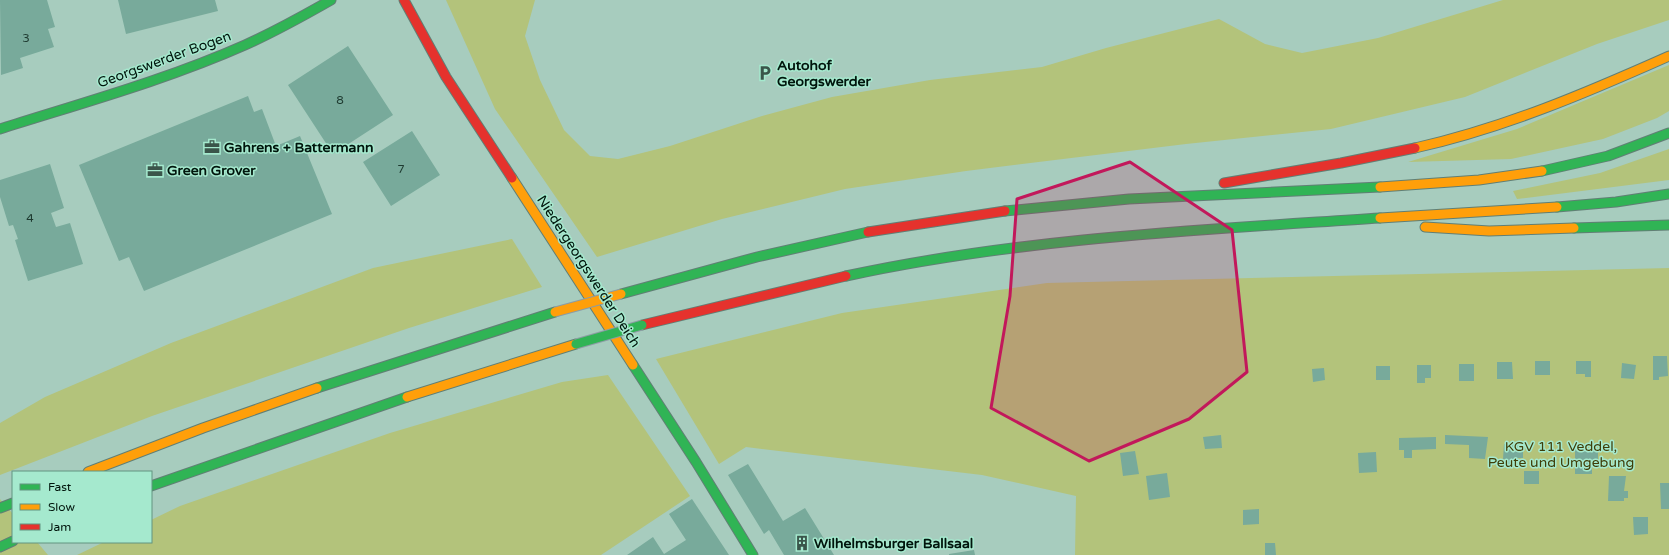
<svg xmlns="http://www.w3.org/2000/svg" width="1669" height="555" font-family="'Varela Round',sans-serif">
<rect width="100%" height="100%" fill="#a7ccbe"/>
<path fill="#b3c37b" d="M 446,0 L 535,0 L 525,36 L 540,80 L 564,130 L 590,156 L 618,159 L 670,146 L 762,116 L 832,97 L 930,80 L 1042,67 L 1106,48 L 1219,19 L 1265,44 L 1302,53 L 1378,38 L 1503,0 L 1669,0 L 1669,20 L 1597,44 L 1465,97 L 1331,129 L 1186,144 L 966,171 L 845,189 L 722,219 L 597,257 L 495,109 Z
M 1669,65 L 1669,111 L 1657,118 L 1603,139 L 1511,159 L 1408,162 L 1517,129 Z
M 1669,149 L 1669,180 L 1517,199 L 1513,191 L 1600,173 Z
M 512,239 L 542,287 L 409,328 L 152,416 L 0,475 L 0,423 L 45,397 L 171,343 L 373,268 Z
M 1669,268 L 1669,555 L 1075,555 L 1076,496 L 982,475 L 746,447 L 719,464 L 656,359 L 842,313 L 1047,283 Z
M 608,375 L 690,496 L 601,555 L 77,555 L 104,542 L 151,542 L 151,520 L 180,506 L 390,433 L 562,382 Z
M 0,499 L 13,514 L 13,542 L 37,542 L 48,555 L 0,555 Z"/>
<path fill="#78aa9b" d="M 0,0 L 47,0 L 55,27 L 48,29 L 54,47 L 20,58 L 23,68 L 1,75 Z
M 118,0 L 215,0 L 218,11 L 126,34 Z
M 348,46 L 393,115 L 333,154 L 288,85 Z
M 248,96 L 254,112 L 262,109 L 276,146 L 300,136 L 332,214 L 144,291 L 129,257 L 119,261 L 79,165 Z
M 412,131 L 440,175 L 391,206 L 363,162 Z
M 50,164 L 64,208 L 51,213 L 56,227 L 70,223 L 83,264 L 28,281 L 15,240 L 18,239 L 13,225 L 9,226 L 0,197 L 0,180 Z
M 1653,356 L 1667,356 L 1668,376 L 1659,377 L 1659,380 L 1653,380 Z
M 1535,361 L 1550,361 L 1550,375 L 1535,375 Z
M 1576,361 L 1591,361 L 1591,377 L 1585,377 L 1585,374 L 1576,374 Z
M 1497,362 L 1512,362 L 1513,379 L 1497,379 Z
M 1622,363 L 1636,365 L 1634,379 L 1621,378 Z
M 1459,364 L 1474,364 L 1474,381 L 1459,381 Z
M 1417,365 L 1431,365 L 1431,378 L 1425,378 L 1425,383 L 1417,383 Z
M 1376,366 L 1390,366 L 1390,380 L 1376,380 Z
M 1324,368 L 1325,380 L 1313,382 L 1312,369 Z
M 1221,435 L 1222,448 L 1205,449 L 1203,437 Z
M 1445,435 L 1488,437 L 1485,459 L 1469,458 L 1469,445 L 1445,444 Z
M 1436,437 L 1436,449 L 1412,450 L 1412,458 L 1404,458 L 1404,450 L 1399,450 L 1399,438 Z
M 1504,444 L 1523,445 L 1523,458 L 1518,458 L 1517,465 L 1507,465 L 1508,460 L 1503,459 Z
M 1575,449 L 1598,449 L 1598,464 L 1592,464 L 1592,474 L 1575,474 Z
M 1135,451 L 1139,474 L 1123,476 L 1120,453 Z
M 1376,452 L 1377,472 L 1359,473 L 1358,453 Z
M 748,464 L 783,521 L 805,508 L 834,555 L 784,555 L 769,530 L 764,534 L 728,475 Z
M 1524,471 L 1539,471 L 1539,484 L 1524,484 Z
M 1167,473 L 1170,497 L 1149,500 L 1146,476 Z
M 1609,476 L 1626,476 L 1624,491 L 1628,491 L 1628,498 L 1624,498 L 1624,501 L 1608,501 Z
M 1660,483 L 1669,483 L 1669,509 L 1661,509 Z
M 692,499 L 729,555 L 627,555 L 653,537 L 664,554 L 686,540 L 669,514 Z
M 1259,509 L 1259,524 L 1243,525 L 1243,510 Z
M 1633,517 L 1648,517 L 1648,534 L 1634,535 Z
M 1265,543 L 1275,543 L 1276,555 L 1265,555 Z
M 974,550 L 975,555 L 949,555 L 949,554 Z"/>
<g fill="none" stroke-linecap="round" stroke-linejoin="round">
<defs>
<path id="fast" d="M 0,129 C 82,103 166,80 245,45 C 274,32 303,16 331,0
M 1542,171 L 1608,156 L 1669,133
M 1557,207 L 1616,202 L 1669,194
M 1005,211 L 1129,199 L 1380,187
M 1574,228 L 1669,225
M 846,276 C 1022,238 1201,230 1380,218
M 621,294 L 757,257 L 868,232
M 633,365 L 696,462 L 753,555
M 317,388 L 555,312
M 151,486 L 407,397
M 0,508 L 13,503
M 0,547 L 13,541"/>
<path id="slow" d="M 1415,148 C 1504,128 1586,93 1669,56
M 512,178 L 633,365
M 1380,187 L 1479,180 L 1542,171
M 1380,218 L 1557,207
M 1425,227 L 1489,231 L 1574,228
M 407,397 L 576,344
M 88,472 L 203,428 L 317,388"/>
<path id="jam" d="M 404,0 L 446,77 L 512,178
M 1224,183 L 1341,163 L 1415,148
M 868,232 L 1005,211
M 642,325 L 846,276"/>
</defs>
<use href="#fast" stroke="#617f75" stroke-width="11"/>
<use href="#slow" stroke="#617f75" stroke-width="11"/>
<use href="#jam" stroke="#617f75" stroke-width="11"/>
<use href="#fast" stroke="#30b455" stroke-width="9"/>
<use href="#slow" stroke="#ff9f0a" stroke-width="9"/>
<use href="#jam" stroke="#e5322d" stroke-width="9"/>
<defs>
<path id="fast-bridge" d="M 576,344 L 642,325"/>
<path id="slow-bridge" d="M 555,312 L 621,294"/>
</defs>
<use href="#fast-bridge" stroke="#8c9ca4" stroke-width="11" stroke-linecap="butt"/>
<use href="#slow-bridge" stroke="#8c9ca4" stroke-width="11" stroke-linecap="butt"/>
<use href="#fast-bridge" stroke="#30b455" stroke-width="9"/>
<use href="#slow-bridge" stroke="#ff9f0a" stroke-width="9"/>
</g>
<path fill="#c2185b" fill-opacity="0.2" stroke="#c2185b" stroke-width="3" stroke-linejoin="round" d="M 1130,162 L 1232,230 L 1247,372 L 1189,419 L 1089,461 L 991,408 L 1010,296 L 1017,199 Z"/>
<defs>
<symbol id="parking-bare" viewBox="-9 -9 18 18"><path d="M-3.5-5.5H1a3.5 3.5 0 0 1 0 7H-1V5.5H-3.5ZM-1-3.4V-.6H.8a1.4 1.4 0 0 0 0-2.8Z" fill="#3a554a" stroke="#a5e9ce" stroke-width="2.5" paint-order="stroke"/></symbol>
<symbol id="office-bare" viewBox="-9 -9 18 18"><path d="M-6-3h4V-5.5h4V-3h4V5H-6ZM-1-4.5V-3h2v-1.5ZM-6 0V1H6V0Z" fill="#3a554a" stroke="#a5e9ce" stroke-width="2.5" paint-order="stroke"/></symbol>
<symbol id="building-bare" viewBox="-9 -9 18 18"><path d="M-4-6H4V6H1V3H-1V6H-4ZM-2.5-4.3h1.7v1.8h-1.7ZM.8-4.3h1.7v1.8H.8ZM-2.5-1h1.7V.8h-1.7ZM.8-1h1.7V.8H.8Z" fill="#3a554a" stroke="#a5e9ce" stroke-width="2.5" paint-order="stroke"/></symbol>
</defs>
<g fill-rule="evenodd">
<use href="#parking-bare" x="754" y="62" width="22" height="22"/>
<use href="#office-bare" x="201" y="136" width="22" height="22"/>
<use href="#office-bare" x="144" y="159" width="22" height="22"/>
<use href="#building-bare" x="791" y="532" width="22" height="22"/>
</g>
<g text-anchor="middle" stroke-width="3" stroke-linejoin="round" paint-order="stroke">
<g font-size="12" fill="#1e3a30">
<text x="26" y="42">3</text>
<text x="340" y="104">8</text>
<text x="401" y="173">7</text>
<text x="30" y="222">4</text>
</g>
<g font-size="14" fill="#00150c" stroke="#a5e9ce">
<text transform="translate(164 59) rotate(-20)" y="5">Georgswerder Bogen</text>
<text transform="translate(589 271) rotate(57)" y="5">Niedergeorgswerder Deich</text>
</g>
<g font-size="14" font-weight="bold" fill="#00150c" stroke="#a5e9ce" text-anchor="start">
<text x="777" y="70">Autohof<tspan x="777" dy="16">Georgswerder</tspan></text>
<text x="224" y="152">Gahrens + Battermann</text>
<text x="167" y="175">Green Grover</text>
<text x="814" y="548">Wilhelmsburger Ballsaal</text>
</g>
<g font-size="14" fill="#3f3d08" stroke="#a5e9ce">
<text x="1561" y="451">KGV 111 Veddel,<tspan x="1561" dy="16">Peute und Umgebung</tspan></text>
</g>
</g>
<rect x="12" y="471" width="140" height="72" fill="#a5e9ce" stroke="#639480"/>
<rect x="20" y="484" width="20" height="6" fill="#30b455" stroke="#639480"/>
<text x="48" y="491" font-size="12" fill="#00150c">Fast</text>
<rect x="20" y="504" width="20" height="6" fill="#ff9f0a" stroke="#639480"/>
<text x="48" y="511" font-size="12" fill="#00150c">Slow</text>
<rect x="20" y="524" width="20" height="6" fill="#e5322d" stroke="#639480"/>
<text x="48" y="531" font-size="12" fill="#00150c">Jam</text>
</svg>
